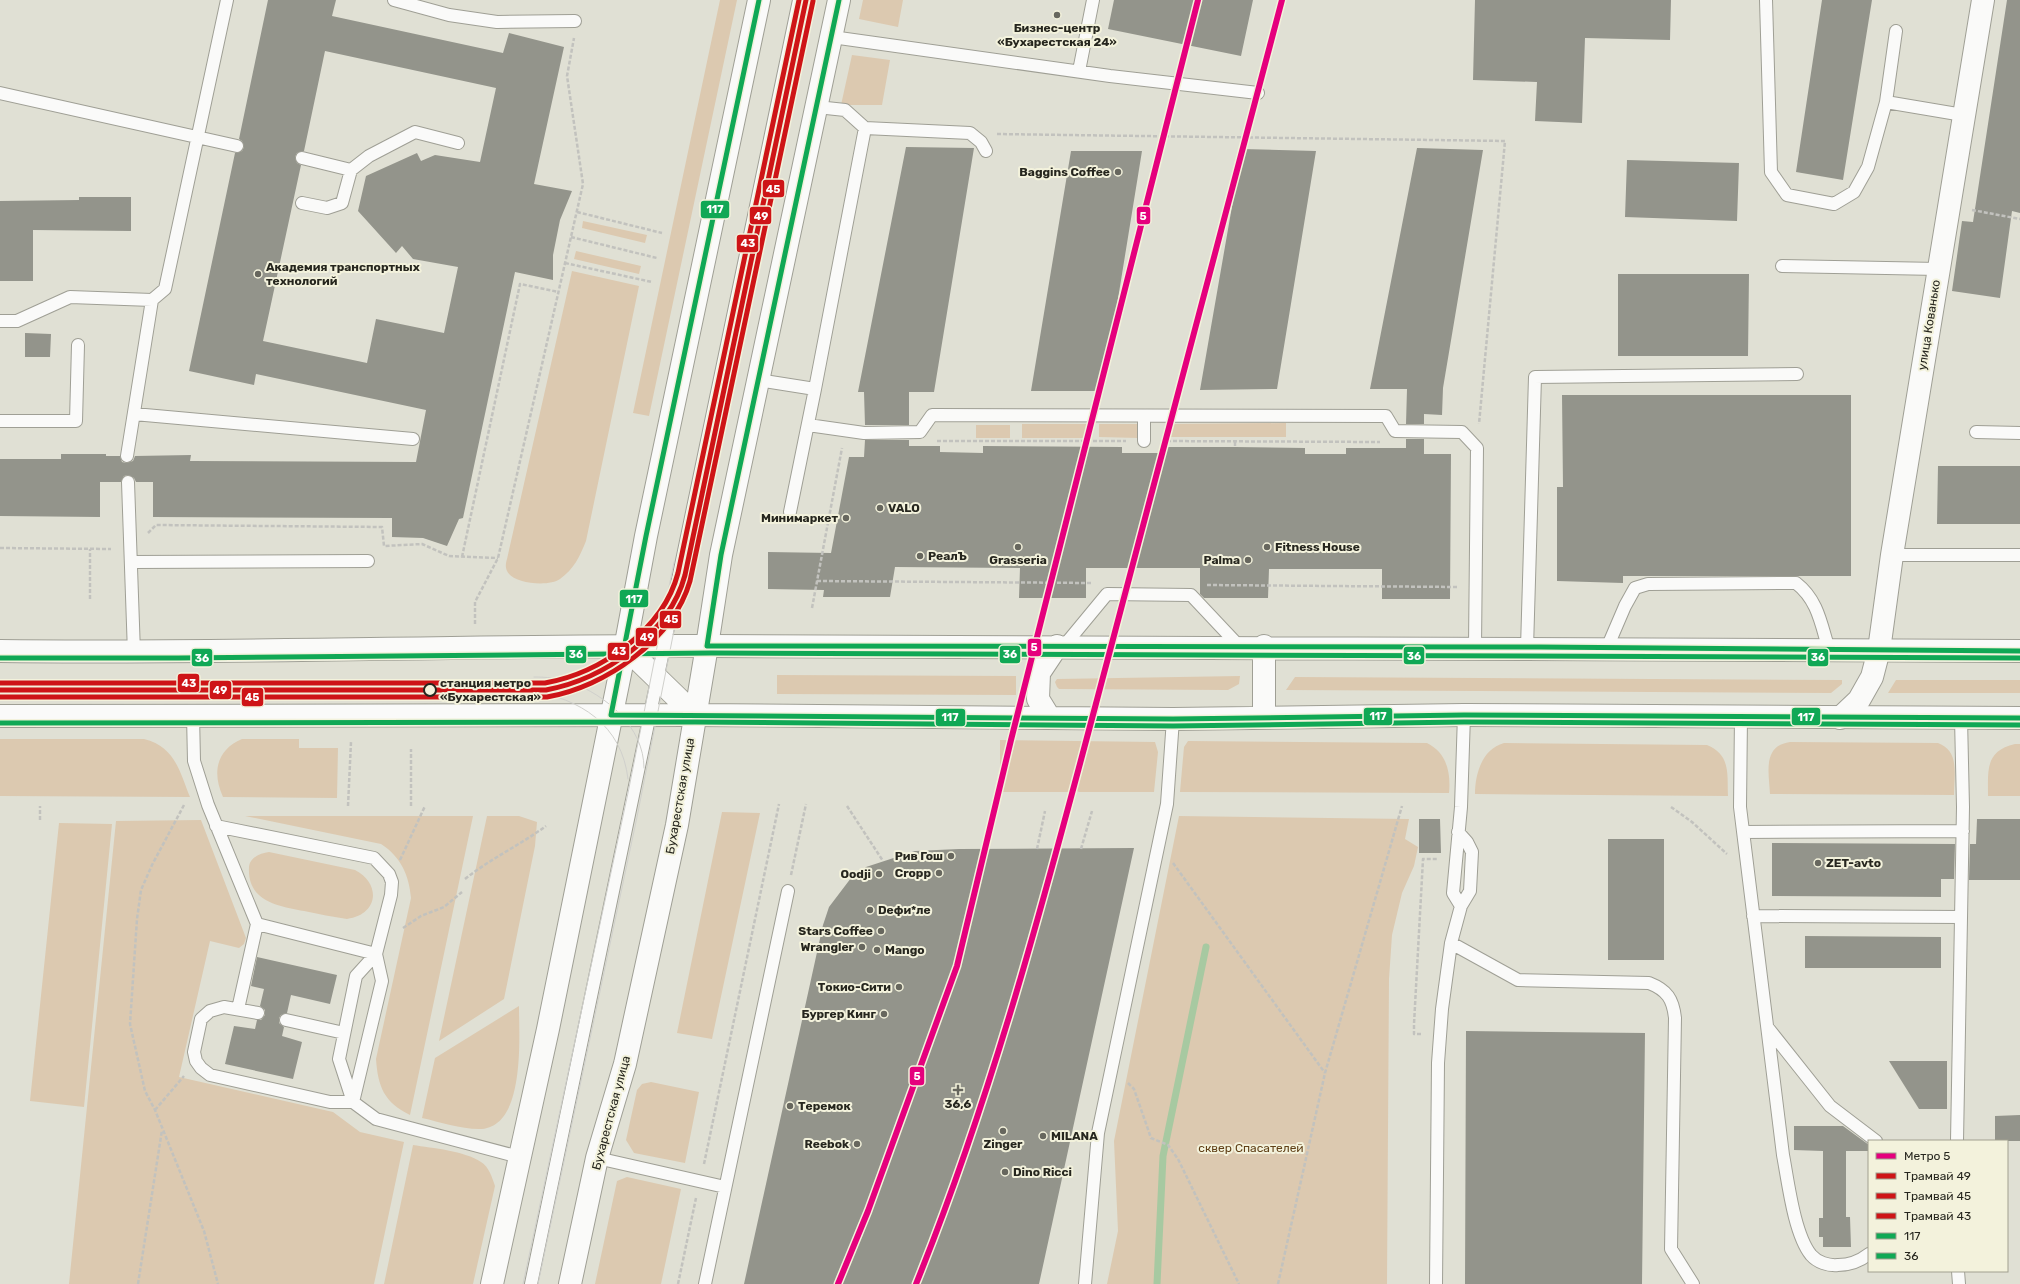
<svg xmlns="http://www.w3.org/2000/svg" width="2020" height="1284" font-family="Rubik,sans-serif">
<rect width="100%" height="100%" fill="#e0e0d4"/>
<path fill="#dcc9b0" d="M 720,0 L 737,0 L 649,416 L 633,413 Z
M 863,0 L 903,0 L 898,27 L 859,19 Z
M 852,55 L 890,60 L 882,105 L 841,105 Z
M 583,221 L 647,235 L 645,243 L 582,228 Z
M 576,251 L 641,266 L 639,274 L 574,259 Z
M 572,271 L 639,286 L 586,541 C 580,556 574,569 560,579 C 549,587 513,584 507,571 C 505,567 506,562 507,559 Z
M 1286,423 L 1286,437 L 1165,437 L 1165,424 Z
M 1022,424 L 1088,424 L 1088,438 L 1022,438 Z
M 1099,424 L 1138,424 L 1138,438 L 1099,437 Z
M 976,425 L 1010,425 L 1010,438 L 976,438 Z
M 777,675 L 1016,676 L 1016,695 L 777,694 Z
M 1240,676 L 1239,684 L 1228,690 L 1059,689 L 1057,687 L 1055,682 L 1057,679 Z
M 1295,677 L 1842,680 L 1842,684 L 1831,693 L 1286,690 Z
M 1896,680 L 2020,680 L 2020,693 L 1888,693 Z
M 0,739 L 144,739 C 175,747 179,770 190,797 L 0,796 Z
M 242,739 L 299,739 L 299,748 L 338,748 L 337,798 L 223,797 C 212,773 216,750 242,739 Z
M 1000,740 L 1155,742 L 1158,752 L 1154,792 L 1079,792 L 1075,790 L 1075,792 L 1000,792 Z
M 1188,741 L 1427,743 C 1447,753 1451,773 1449,793 L 1180,792 L 1184,747 Z
M 1790,742 L 1938,743 C 1960,751 1954,775 1954,795 L 1770,794 C 1769,773 1762,746 1790,742 Z
M 1504,743 L 1707,745 C 1731,755 1727,774 1728,796 L 1475,794 C 1475,774 1482,749 1504,743 Z
M 2015,744 L 2020,744 L 2020,796 L 1988,796 C 1988,770 1985,751 2015,744 Z
M 722,812 L 760,813 L 712,1039 L 677,1033 Z
M 245,816 L 473,816 L 410,1115 C 384,1102 378,1087 376,1059 L 411,898 C 409,875 401,857 381,844 Z
M 487,816 L 519,816 L 537,822 L 535,846 L 504,999 L 439,1041 Z
M 1179,816 L 1409,819 L 1405,839 L 1418,847 L 1414,866 L 1402,893 L 1392,935 L 1389,979 L 1387,1284 L 1107,1284 L 1118,1231 L 1114,1141 Z
M 201,820 L 246,938 L 244,944 L 239,948 L 210,941 L 179,1077 L 333,1112 L 360,1132 L 404,1142 L 374,1284 L 69,1284 L 116,821 Z
M 59,823 L 112,824 L 84,1107 L 30,1101 Z
M 269,852 L 355,870 C 382,884 378,915 347,919 C 333,917 319,914 304,911 C 279,906 247,902 249,867 C 250,857 261,853 269,852 Z
M 519,1006 C 519,1037 526,1129 479,1129 C 460,1129 440,1122 422,1118 L 435,1058 Z
M 651,1082 L 699,1092 L 685,1163 L 634,1153 L 626,1140 L 637,1090 L 642,1084 Z
M 413,1145 C 432,1148 465,1151 481,1162 C 489,1167 492,1177 495,1186 L 473,1284 L 384,1284 Z
M 627,1177 L 681,1189 L 661,1284 L 595,1284 L 617,1181 Z"/>
<g fill="none" stroke-linecap="round" stroke-linejoin="round">
<path stroke="#a7c9a1" stroke-width="7" d="M 1157,1284 L 1163,1156 L 1206,947"/>
</g>
<path fill="#93948b" fill-rule="evenodd" d="M 268,0 L 336,0 L 332,16 L 503,53 L 509,33 L 564,47 L 534,184 L 572,191 L 560,220 L 553,255 L 553,280 L 515,272 L 463,518 L 459,519 L 447,546 L 423,538 L 392,537 L 392,518 L 153,517 L 153,482 L 136,482 L 134,478 L 128,475 L 124,476 L 121,482 L 100,482 L 100,517 L 0,516 L 0,459 L 61,459 L 61,454 L 106,454 L 106,456 L 120,456 L 122,462 L 126,463 L 133,461 L 135,456 L 191,455 L 190,461 L 416,462 L 426,410 L 256,374 L 254,385 L 189,371 L 235,153 L 242,151 L 244,147 L 242,141 L 239,139 ZM 325,51 L 496,88 L 480,162 L 435,155 L 421,161 L 417,153 L 366,176 L 358,211 L 396,253 L 402,246 L 413,259 L 458,267 L 444,333 L 376,319 L 367,363 L 263,341 L 301,165 L 297,163 L 295,157 L 297,153 L 304,151 Z
M 1114,0 L 1253,0 L 1241,56 L 1108,29 Z
M 1475,0 L 1671,0 L 1670,40 L 1585,38 L 1582,123 L 1535,121 L 1537,82 L 1473,80 Z
M 1822,0 L 1872,0 L 1843,180 L 1796,172 Z
M 2007,0 L 2020,0 L 2020,213 L 2012,211 L 2000,298 L 1952,291 L 1962,221 L 1973,222 Z
M 906,147 L 974,148 L 934,392 L 909,392 L 909,425 L 865,425 L 864,392 L 858,392 Z
M 1417,148 L 1483,150 L 1443,388 L 1442,415 L 1424,414 L 1424,424 L 1406,424 L 1407,389 L 1370,389 Z
M 1242,149 L 1316,151 L 1277,389 L 1200,390 Z
M 1071,151 L 1142,151 L 1103,391 L 1031,391 Z
M 1627,160 L 1739,163 L 1737,221 L 1625,217 Z
M 79,197 L 131,197 L 131,231 L 33,230 L 33,281 L 0,281 L 0,201 L 79,200 Z
M 1618,274 L 1749,274 L 1748,356 L 1618,356 Z
M 25,333 L 51,334 L 50,357 L 25,357 Z
M 1562,395 L 1851,395 L 1851,576 L 1623,576 L 1623,583 L 1557,581 L 1557,487 L 1563,487 Z
M 1406,439 L 1424,439 L 1424,454 L 1451,454 L 1450,599 L 1382,599 L 1382,569 L 1269,569 L 1268,598 L 1204,598 L 1200,594 L 1200,568 L 1086,568 L 1086,598 L 1019,598 L 1020,568 L 895,567 L 890,597 L 823,597 L 824,590 L 768,589 L 768,552 L 831,553 L 849,457 L 864,457 L 865,440 L 909,440 L 909,446 L 940,446 L 940,452 L 983,453 L 983,446 L 1122,447 L 1122,453 L 1164,453 L 1165,447 L 1235,447 L 1305,448 L 1305,454 L 1346,454 L 1346,448 L 1406,448 Z
M 1938,466 L 2020,466 L 2020,524 L 1937,524 Z
M 1419,819 L 1440,819 L 1441,853 L 1419,853 Z
M 1977,819 L 2020,819 L 2020,880 L 1969,880 L 1970,844 L 1976,844 Z
M 1608,839 L 1664,839 L 1664,960 L 1608,960 Z
M 1772,843 L 1955,844 L 1954,879 L 1941,879 L 1941,897 L 1772,896 Z
M 1134,848 L 1039,1284 L 744,1284 L 823,925 L 829,907 L 851,878 L 866,867 L 915,851 L 959,849 Z
M 1805,936 L 1941,937 L 1941,968 L 1805,968 Z
M 257,957 L 337,975 L 330,1004 L 291,995 L 287,1013 L 281,1015 L 279,1018 L 279,1023 L 284,1027 L 282,1036 L 302,1042 L 293,1079 L 225,1064 L 234,1026 L 255,1029 L 257,1020 L 261,1020 L 265,1015 L 265,1010 L 260,1006 L 264,989 L 251,986 Z
M 1466,1031 L 1645,1033 L 1642,1284 L 1465,1284 Z
M 1889,1061 L 1947,1061 L 1947,1109 L 1919,1109 Z
M 2020,1115 L 2020,1141 L 1995,1141 L 1995,1116 Z
M 1794,1126 L 1843,1126 L 1869,1145 L 1869,1151 L 1846,1151 L 1846,1217 L 1850,1217 L 1851,1247 L 1823,1247 L 1823,1237 L 1819,1237 L 1819,1218 L 1823,1218 L 1823,1151 L 1794,1150 Z"/>
<g fill="none" stroke-linecap="round" stroke-linejoin="round">
<defs>
<path id="lane" d="M 394,0 L 449,15 L 497,22 L 575,21
M 1766,0 L 1771,172 L 1787,195 L 1834,204 L 1854,192 L 1868,167 L 1886,102 L 1896,31
M 832,37 L 1110,76 L 1258,93
M 1079,71 L 1093,0
M 0,93 L 237,146
M 1886,102 L 1963,115
M 817,107 L 845,110 L 865,128 L 970,133 L 981,142 L 986,151
M 302,158 L 351,170
M 302,203 L 327,208 L 342,203 L 351,170 L 369,156 L 415,132 L 458,143
M 1782,266 L 1938,269
M 0,321 L 17,321 L 70,297 L 152,300
M 758,380 L 815,389 L 790,512
M 815,389 L 865,128
M 134,414 L 413,439
M 1144,416 L 1144,441
M 0,421 L 76,421 L 78,345
M 808,425 L 864,433 L 920,432 L 932,415 L 1386,416 L 1395,431 L 1462,432 L 1477,448 L 1475,647
M 1976,432 L 2020,433
M 127,456 L 152,300 L 165,289 L 227,0
M 128,482 L 134,653
M 1892,555 L 2020,555
M 131,562 L 368,561
M 1064,646 L 1107,594 L 1191,595 L 1239,646
M 1527,648 L 1535,377 L 1797,374
M 1607,648 L 1625,606 L 1635,588 L 1648,584 L 1796,583 C 1818,600 1821,624 1829,650
M 193,715 L 194,761 L 208,805 L 257,924 L 376,954
M 1741,717 L 1740,807 L 1783,1155 C 1788,1181 1794,1234 1811,1255 C 1817,1262 1828,1266 1838,1265 C 1850,1265 1860,1261 1869,1254
M 216,826 L 374,858 L 389,874 L 392,882 L 391,895 L 376,954 L 382,981 L 353,1102 L 330,1102 L 210,1075 L 201,1068 L 196,1061 L 194,1052 L 201,1019 L 210,1011 L 224,1007 L 258,1013
M 1743,832 L 1963,831
M 1461,906 L 1453,893 L 1461,807 L 1464,715
M 1753,916 L 1961,917
M 1451,943 L 1518,980 L 1649,983 C 1667,990 1673,999 1675,1018 L 1671,1249 L 1693,1284
M 376,954 L 356,976 L 339,1059 L 353,1102 L 376,1119 L 519,1157
M 238,1009 L 257,924
M 286,1020 L 344,1033
M 1768,1028 L 1830,1106 L 1876,1141
M 1957,1141 L 1963,807 L 1961,718
M 597,1158 L 725,1187
M 1958,1271 L 1959,1284
M 531,1284 L 799,0
M 705,1284 L 788,891
M 1085,1284 L 1098,1133 L 1167,804 L 1173,719
M 1436,1284 L 1438,1063 L 1442,1009 L 1451,943 L 1461,906 L 1470,891 L 1472,852 L 1467,842 L 1458,832"/>
<path id="street" d="M 1840,718 L 1859,700 L 1872,677 L 1879,650 L 1892,555 L 1983,0"/>
<path id="secondary" d="M 492,1284 L 548,1029 L 624,654 L 646,536 L 759,0
M 570,1284 L 597,1158 L 625,1064 L 677,825 L 707,646 L 721,555 L 839,0"/>
<path id="primary" d="M 1264,646 L 1264,717
M 625,647 L 695,715
M 0,651 C 237,654 474,645 711,646 C 1147,647 1583,648 2020,651
M 0,716 L 695,715 L 1173,719 L 1464,715 L 2020,718
M 1049,717 L 1038,699 L 1039,673 L 1057,646"/>
</defs>
<use href="#lane" stroke="#9f9f95" stroke-width="14"/>
<use href="#street" stroke="#9f9f95" stroke-width="24"/>
<use href="#secondary" stroke="#9f9f95" stroke-width="24"/>
<use href="#primary" stroke="#9f9f95" stroke-width="24"/>
<path stroke="#c2c2be" stroke-width="2.5" stroke-dasharray="4 2" stroke-linecap="butt" d="M 997,134 L 1505,141 L 1479,424
M 1972,210 L 2020,219
M 577,212 L 662,233
M 571,237 L 657,258
M 565,263 L 652,282
M 937,441 L 1126,441
M 1161,441 L 1380,442
M 1235,442 L 1235,447
M 148,533 L 156,525 L 382,527 L 384,546 L 422,544 L 449,556 L 498,558
M 0,548 L 111,549
M 462,557 L 520,284 L 559,292
M 817,581 L 1092,583
M 1207,585 L 1458,587
M 90,599 L 90,549
M 812,608 L 842,448
M 475,624 L 475,602 L 498,558 L 583,184 L 567,76 L 574,38
M 184,805 L 152,865 L 141,890 L 137,919 L 130,1024 L 145,1091 L 155,1110 L 204,1231 L 218,1284
M 348,806 L 351,742
M 411,806 L 411,749
M 847,806 L 883,861
M 1671,807 L 1692,822 L 1727,854
M 40,820 L 40,806
M 1037,849 L 1045,811
M 1081,849 L 1092,811
M 400,860 L 425,806
M 1173,863 L 1325,1073
M 791,875 L 806,804
M 465,879 C 490,859 520,845 546,826
M 403,928 L 421,916 L 444,907 L 462,892
M 1421,1034 L 1414,1034 L 1414,1024 L 1423,859 L 1438,859
M 1128,1083 L 1134,1089 L 1151,1138 L 1168,1145 L 1178,1159 L 1239,1284
M 155,1110 L 184,1076
M 704,1164 L 779,804
M 138,1284 L 162,1130
M 678,1284 L 696,1198
M 1278,1284 L 1325,1073 L 1402,806"/>
<use href="#lane" stroke="#fafaf9" stroke-width="12"/>
<use href="#street" stroke="#fafaf9" stroke-width="22"/>
<use href="#secondary" stroke="#fafaf9" stroke-width="22"/>
<use href="#primary" stroke="#fafaf9" stroke-width="22"/>
<path stroke="#d0d0cc" stroke-width="1" d="M 534,677 C 546,677 559,678 570,682 C 606,695 644,727 644,768
M 530,691 C 580,698 622,725 628,779
M 523,1284 L 628,793 L 674,562
M 538,1284 L 637,817 L 687,565"/>
<defs>
<path id="bus-1" d="M 759,0 L 646,536 L 611,715 L 1173,719 L 1464,715 L 2020,718
M 839,0 L 721,555 L 707,646 L 1540,647 L 2020,651"/>
<path id="bus-2" d="M 0,658 L 178,658 L 711,653 L 2020,658
M 0,723 L 695,722 L 1173,726 L 1464,722 L 2020,725"/>
</defs>
<use href="#bus-1" stroke="#f3f2dc" stroke-width="8"/>
<use href="#bus-2" stroke="#f3f2dc" stroke-width="8"/>
<use href="#bus-1" stroke="#10a855" stroke-width="5"/>
<use href="#bus-2" stroke="#10a855" stroke-width="5"/>
<defs>
<path id="tram-1" d="M 0,690 L 546,690 C 604,679 669,635 685,575 L 806,0"/>
<path id="tram-2" d="M 0,697 L 547,697 C 605,687 673,640 690,581 L 813,1"/>
<path id="tram-3" d="M 0,683 L 545,683 C 601,673 663,630 678,573 L 799,0"/>
</defs>
<use href="#tram-1" stroke="#f3f2dc" stroke-width="8"/>
<use href="#tram-2" stroke="#f3f2dc" stroke-width="8"/>
<use href="#tram-3" stroke="#f3f2dc" stroke-width="8"/>
<use href="#tram-1" stroke="#ce1417" stroke-width="5"/>
<use href="#tram-2" stroke="#ce1417" stroke-width="5"/>
<use href="#tram-3" stroke="#ce1417" stroke-width="5"/>
<defs>
<path id="metro-1" d="M 838,1284 L 868,1211 L 957,966 L 1011,740 L 1198,0
M 916,1284 C 998,1081 1051,873 1107,662 C 1165,441 1224,221 1282,0"/>
</defs>
<use href="#metro-1" stroke="#f3f2dc" stroke-width="9"/>
<use href="#metro-1" stroke="#e5007d" stroke-width="6"/>
</g>
<g fill="#67675e" stroke="#f3f2dc" stroke-width="1.5">
<circle cx="1057" cy="15" r="4"/>
<circle cx="1118" cy="172" r="4"/>
<circle cx="258" cy="274" r="4"/>
<circle cx="880" cy="508" r="4"/>
<circle cx="846" cy="518" r="4"/>
<circle cx="1018" cy="547" r="4"/>
<circle cx="1267" cy="547" r="4"/>
<circle cx="920" cy="556" r="4"/>
<circle cx="1248" cy="560" r="4"/>
<circle cx="951" cy="856" r="4"/>
<circle cx="1818" cy="863" r="4"/>
<circle cx="939" cy="873" r="4"/>
<circle cx="879" cy="874" r="4"/>
<circle cx="870" cy="910" r="4"/>
<circle cx="881" cy="931" r="4"/>
<circle cx="862" cy="947" r="4"/>
<circle cx="877" cy="950" r="4"/>
<circle cx="899" cy="987" r="4"/>
<circle cx="884" cy="1014" r="4"/>
<path d="M956 1084h4v4h4v4h-4v4h-4v-4h-4v-4h4z"/>
<circle cx="790" cy="1106" r="4"/>
<circle cx="1003" cy="1131" r="4"/>
<circle cx="1043" cy="1136" r="4"/>
<circle cx="857" cy="1144" r="4"/>
<circle cx="1005" cy="1172" r="4"/>
</g>
<circle fill="#f3f2dc" stroke="#26261e" stroke-width="2" cx="430" cy="690" r="6"/>
<g text-anchor="middle" stroke-width="4" stroke-linejoin="round" paint-order="stroke">
<g font-size="12" font-weight="bold" fill="#26261e" stroke="#f3f2dc" text-anchor="end">
<text x="1057" y="32" text-anchor="middle">Бизнес-центр<tspan x="1057" dy="14">«Бухарестская 24»</tspan></text>
<text x="1110" y="176">Baggins Coffee</text>
<text x="266" y="271" text-anchor="start">Академия транспортных<tspan x="266" dy="14">технологий</tspan></text>
<text x="888" y="512" text-anchor="start">VALO</text>
<text x="838" y="522">Минимаркет</text>
<text x="1275" y="551" text-anchor="start">Fitness House</text>
<text x="928" y="560" text-anchor="start">РеалЪ</text>
<text x="1018" y="564" text-anchor="middle">Grasseria</text>
<text x="1240" y="564">Palma</text>
<text x="943" y="860">Рив Гош</text>
<text x="1826" y="867" text-anchor="start">ZET-avto</text>
<text x="931" y="877">Cropp</text>
<text x="871" y="878">Oodji</text>
<text x="878" y="914" text-anchor="start">Dефи*ле</text>
<text x="873" y="935">Stars Coffee</text>
<text x="854" y="951">Wrangler</text>
<text x="885" y="954" text-anchor="start">Mango</text>
<text x="891" y="991">Токио-Сити</text>
<text x="876" y="1018">Бургер Кинг</text>
<text x="958" y="1108" text-anchor="middle">36,6</text>
<text x="798" y="1110" text-anchor="start">Теремок</text>
<text x="1051" y="1140" text-anchor="start">MILANA</text>
<text x="849" y="1148">Reebok</text>
<text x="1003" y="1148" text-anchor="middle">Zinger</text>
<text x="1013" y="1176" text-anchor="start">Dino Ricci</text>
</g>
<g font-size="12" fill="#26261e" stroke="#f3f2dc">
<text transform="translate(1929 325) rotate(-81)" y="4">улица Кованько</text>
<text transform="translate(680 796) rotate(-80)" y="4">Бухарестская улица</text>
<text transform="translate(611 1113) rotate(-75)" y="4">Бухарестская улица</text>
</g>
<g font-size="12" font-weight="bold" fill="#26261e" stroke="#f3f2dc" text-anchor="start">
<text x="440" y="687">станция метро<tspan x="440" dy="14">«Бухарестская»</tspan></text>
</g>
<g font-size="12" fill="#604017" stroke="#f3f2dc">
<text x="1251" y="1152">cквер Спасателей</text>
</g>
</g>
<g stroke="#f3f2dc" stroke-width="1.5">
<rect x="762" y="179" width="23" height="19" rx="4" fill="#ce1417"/>
<rect x="700" y="200" width="30" height="19" rx="4" fill="#10a855"/>
<rect x="749" y="206" width="23" height="19" rx="4" fill="#ce1417"/>
<rect x="1136" y="206" width="15" height="19" rx="4" fill="#e5007d"/>
<rect x="736" y="234" width="23" height="19" rx="4" fill="#ce1417"/>
<rect x="619" y="589" width="30" height="19" rx="4" fill="#10a855"/>
<rect x="659" y="610" width="23" height="19" rx="4" fill="#ce1417"/>
<rect x="635" y="627" width="23" height="20" rx="4" fill="#ce1417"/>
<rect x="1027" y="638" width="15" height="19" rx="4" fill="#e5007d"/>
<rect x="607" y="642" width="23" height="19" rx="4" fill="#ce1417"/>
<rect x="999" y="645" width="22" height="19" rx="4" fill="#10a855"/>
<rect x="565" y="645" width="22" height="19" rx="4" fill="#10a855"/>
<rect x="1403" y="646" width="22" height="19" rx="4" fill="#10a855"/>
<rect x="1807" y="648" width="22" height="19" rx="4" fill="#10a855"/>
<rect x="191" y="648" width="22" height="19" rx="4" fill="#10a855"/>
<rect x="177" y="673" width="23" height="20" rx="4" fill="#ce1417"/>
<rect x="209" y="680" width="23" height="20" rx="4" fill="#ce1417"/>
<rect x="241" y="687" width="23" height="20" rx="4" fill="#ce1417"/>
<rect x="1363" y="707" width="30" height="19" rx="4" fill="#10a855"/>
<rect x="1791" y="707" width="30" height="19" rx="4" fill="#10a855"/>
<rect x="935" y="708" width="31" height="19" rx="4" fill="#10a855"/>
<rect x="909" y="1066" width="16" height="20" rx="4" fill="#e5007d"/>
</g>
<g font-size="11" text-anchor="middle" font-weight="bold" fill="#fff">
<text x="773" y="193">45</text>
<text x="715" y="213">117</text>
<text x="761" y="220">49</text>
<text x="1143" y="220">5</text>
<text x="748" y="247">43</text>
<text x="634" y="603">117</text>
<text x="671" y="623">45</text>
<text x="647" y="641">49</text>
<text x="1034" y="651">5</text>
<text x="619" y="655">43</text>
<text x="1010" y="658">36</text>
<text x="576" y="658">36</text>
<text x="1414" y="660">36</text>
<text x="1818" y="661">36</text>
<text x="202" y="662">36</text>
<text x="189" y="687">43</text>
<text x="220" y="694">49</text>
<text x="252" y="701">45</text>
<text x="1378" y="720">117</text>
<text x="1806" y="721">117</text>
<text x="950" y="721">117</text>
<text x="917" y="1080">5</text>
</g>
<rect x="1868" y="1140" width="140" height="132" fill="#f3f2dc" stroke="#a1a090"/>
<rect x="1876" y="1153" width="20" height="6" fill="#e5007d" stroke="#a1a090"/>
<text x="1904" y="1160" font-size="12" fill="#26261e">Метро 5</text>
<rect x="1876" y="1173" width="20" height="6" fill="#ce1417" stroke="#a1a090"/>
<text x="1904" y="1180" font-size="12" fill="#26261e">Трамвай 49</text>
<rect x="1876" y="1193" width="20" height="6" fill="#ce1417" stroke="#a1a090"/>
<text x="1904" y="1200" font-size="12" fill="#26261e">Трамвай 45</text>
<rect x="1876" y="1213" width="20" height="6" fill="#ce1417" stroke="#a1a090"/>
<text x="1904" y="1220" font-size="12" fill="#26261e">Трамвай 43</text>
<rect x="1876" y="1233" width="20" height="6" fill="#10a855" stroke="#a1a090"/>
<text x="1904" y="1240" font-size="12" fill="#26261e">117</text>
<rect x="1876" y="1253" width="20" height="6" fill="#10a855" stroke="#a1a090"/>
<text x="1904" y="1260" font-size="12" fill="#26261e">36</text>
</svg>
